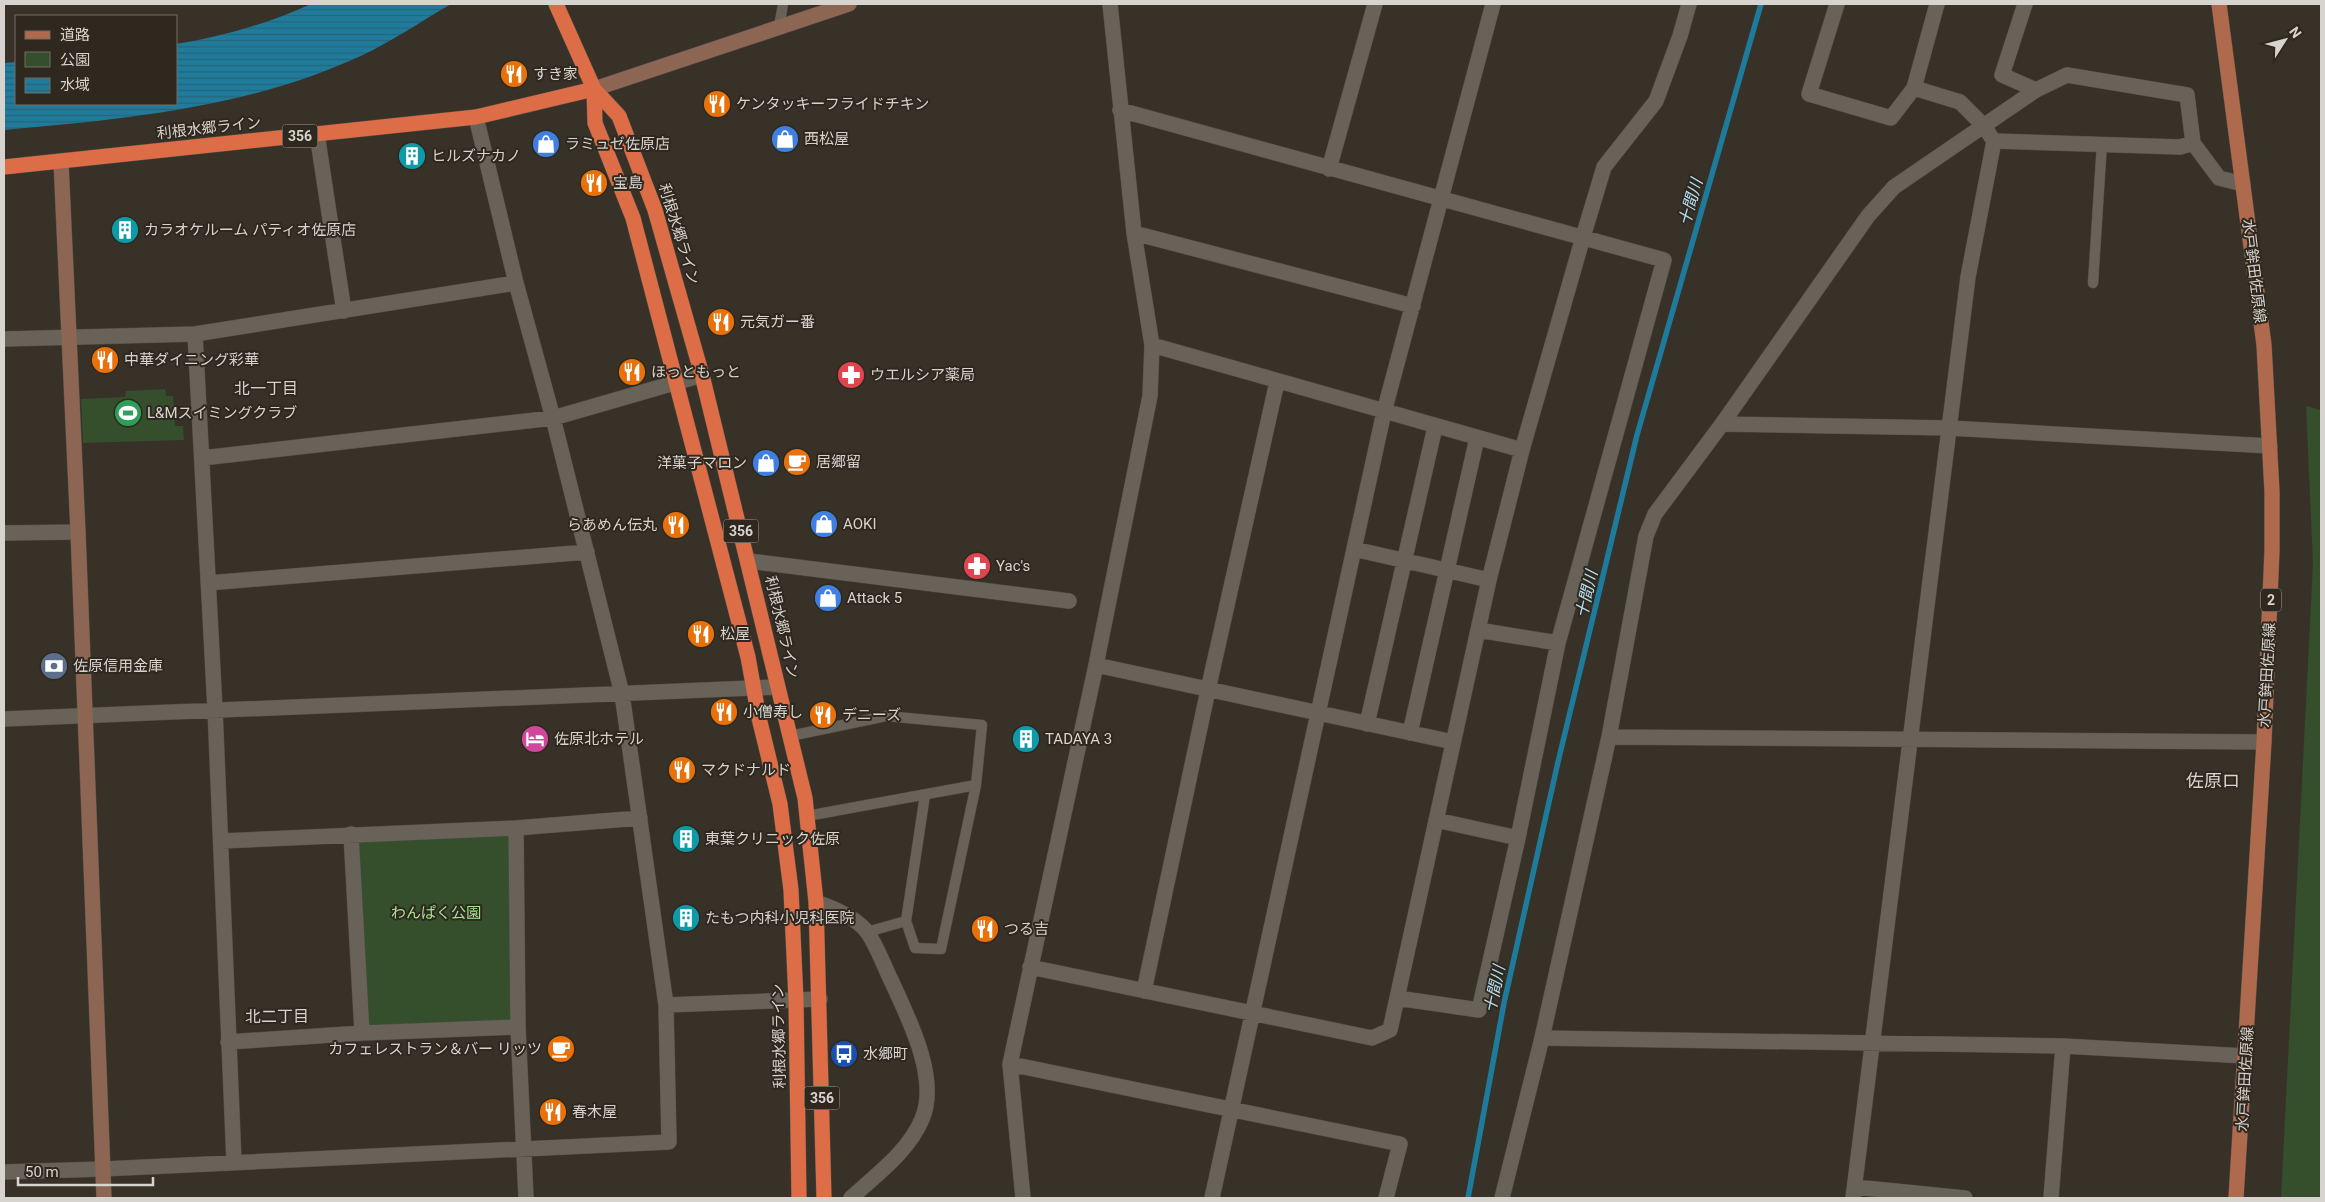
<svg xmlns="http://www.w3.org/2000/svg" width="2325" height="1202" font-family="Roboto,'Noto Sans JP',sans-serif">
<defs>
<pattern id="water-rules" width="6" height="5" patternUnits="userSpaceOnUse" patternTransform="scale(1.25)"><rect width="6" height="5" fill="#1e7b9c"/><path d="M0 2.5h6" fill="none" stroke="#2c6376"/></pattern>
</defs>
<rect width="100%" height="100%" fill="#383128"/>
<path fill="#354e2c" d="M 165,389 L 166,396 L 173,396 L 175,426 L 183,426 L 184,440 L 83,443 L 81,399 L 125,397 L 126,391 Z
M 2306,406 L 2321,410 L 2321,1198 L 2281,1198 L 2313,563 Z
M 516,828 L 518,1027 L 362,1033 L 351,834 Z"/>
<path fill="url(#water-rules)" d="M 311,4 L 451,4 C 425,19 400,36 373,50 C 258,107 129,119 4,130 L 4,63 L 16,62 L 16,104 L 176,104 L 176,44 C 222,37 269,23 311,4 Z"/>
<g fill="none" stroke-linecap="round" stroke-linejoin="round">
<path stroke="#1e7b9c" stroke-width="5.5" d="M 1468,1198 L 1504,1003 L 1558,762 L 1637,435 L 1761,4"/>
<defs>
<path id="lane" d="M 779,27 L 783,4
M 2093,283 L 2102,143
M 790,736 L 886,716 L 982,725 L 976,785 L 941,949 L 915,948 L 906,921 L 867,932
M 807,816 L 976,785
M 906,921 L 925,795"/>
<path id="street" d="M 1837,4 L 1809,94 L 1891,118 L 1914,88
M 2036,90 L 2067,75 L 2187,95 L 2193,143 L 2219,178 L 2243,184
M 1120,110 L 1664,260 L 1558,643 L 1518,838 L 1479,1010 L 1397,998
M 317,134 L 344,311
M 1994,141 L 2180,147 L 2193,143
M 1329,169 L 1375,4
M 1134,233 L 1413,306
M 195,334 L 215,709 L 234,1162
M 4,339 L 195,334 L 516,283 L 476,117
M 1152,345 L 1522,450
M 1722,424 L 1949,428 L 2270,446
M 202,458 L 553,418 L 702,375
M 4,533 L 78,532
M 1354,549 L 1489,580
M 749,561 L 1069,601
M 208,583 L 587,552
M 1478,630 L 1558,643
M 1096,665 L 1453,742
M 4,719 L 777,687
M 1367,724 L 1435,427
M 1410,733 L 1477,438
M 1609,737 L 2264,742
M 1436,820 L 1518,838
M 516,828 L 518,1027 L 526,1198
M 351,834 L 362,1033
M 221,841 L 516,828 L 640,818
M 816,902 C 834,908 856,917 868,933 C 877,947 883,963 890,978 C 907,1015 940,1078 922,1119 C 909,1151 876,1175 851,1198
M 1030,967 L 1372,1038 L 1390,1030 L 1489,580 L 1522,450 L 1583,237 L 1604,167 L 1656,101 L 1680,36 L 1689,4
M 1144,991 L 1208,690 L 1277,382
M 666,1005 L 820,999
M 1542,1038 L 2063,1046 L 2051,1198
M 228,1042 L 362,1033 L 518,1027
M 2063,1046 L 2246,1056
M 1010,1064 L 1400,1144 L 1386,1198
M 4,1172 L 103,1169 L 669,1142 L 666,1005 L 622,694 L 553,418 L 516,283
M 1855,1187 L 1965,1198
M 1023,1198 L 1010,1064 L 1096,665 L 1150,396 L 1152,345 L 1134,233 L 1110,4
M 1212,1198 L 1384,412 L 1493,4
M 1502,1198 L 1542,1038 L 1609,737 L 1646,536 L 1655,514 L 1722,424 L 1868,216 L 1894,187 L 2036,90 L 2002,75 L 2025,4
M 1853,1198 L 1968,277 L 1994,141 L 1983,125 L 1960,102 L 1914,88 L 1937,4"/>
<path id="secondary" d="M 594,89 L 849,4
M 61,162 L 78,532 L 104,1198"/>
<path id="primary" d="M 2219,4 L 2264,345 L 2272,492 L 2272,550 L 2264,742 L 2236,1198"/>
<path id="highway" d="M 556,4 L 594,89 L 619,116 L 655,210 L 702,375 L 805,798 L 816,902 L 824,1198
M 594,89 L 595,123 L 633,218 L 748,657 L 759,718 L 780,804 L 791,890 L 796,1000 L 799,1198
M 4,167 L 476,117 L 594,89"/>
</defs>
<use href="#lane" stroke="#534d46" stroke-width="11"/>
<use href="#street" stroke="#534d46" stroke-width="16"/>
<use href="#secondary" stroke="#534d46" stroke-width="16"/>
<use href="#primary" stroke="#534d46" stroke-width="16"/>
<use href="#highway" stroke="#534d46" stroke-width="16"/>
<use href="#lane" stroke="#696258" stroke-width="10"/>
<use href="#street" stroke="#696258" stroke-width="15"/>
<use href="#secondary" stroke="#8c6553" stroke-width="15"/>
<use href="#primary" stroke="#af694d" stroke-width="15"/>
<use href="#highway" stroke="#dd6d46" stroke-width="15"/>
</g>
<defs>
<symbol id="restaurant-disc" viewBox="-11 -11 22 22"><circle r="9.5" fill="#e8710a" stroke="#2e281f"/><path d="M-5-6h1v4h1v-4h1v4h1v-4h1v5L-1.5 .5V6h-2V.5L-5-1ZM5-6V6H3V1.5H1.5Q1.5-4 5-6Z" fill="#fff"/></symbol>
<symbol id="shop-disc" viewBox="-11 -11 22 22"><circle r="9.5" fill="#3f7fe0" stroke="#2e281f"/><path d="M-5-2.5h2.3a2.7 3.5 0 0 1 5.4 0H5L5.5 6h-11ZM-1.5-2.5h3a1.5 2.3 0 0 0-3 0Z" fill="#fff"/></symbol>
<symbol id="building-disc" viewBox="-11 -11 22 22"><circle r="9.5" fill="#0f9aa8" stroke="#2e281f"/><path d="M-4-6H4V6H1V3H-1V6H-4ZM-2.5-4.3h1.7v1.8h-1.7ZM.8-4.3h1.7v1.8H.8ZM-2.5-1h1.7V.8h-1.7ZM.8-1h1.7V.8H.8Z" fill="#fff"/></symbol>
<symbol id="pharmacy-disc" viewBox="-11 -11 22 22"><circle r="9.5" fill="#e0444e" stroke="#2e281f"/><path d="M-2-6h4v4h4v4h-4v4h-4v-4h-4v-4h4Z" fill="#fff"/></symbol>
<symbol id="stadium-disc" viewBox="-11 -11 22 22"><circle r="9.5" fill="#2e9e5b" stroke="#2e281f"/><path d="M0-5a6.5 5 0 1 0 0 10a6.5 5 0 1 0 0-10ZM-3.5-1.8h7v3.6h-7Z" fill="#fff"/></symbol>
<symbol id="cafe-disc" viewBox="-11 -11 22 22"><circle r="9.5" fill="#e8710a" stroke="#2e281f"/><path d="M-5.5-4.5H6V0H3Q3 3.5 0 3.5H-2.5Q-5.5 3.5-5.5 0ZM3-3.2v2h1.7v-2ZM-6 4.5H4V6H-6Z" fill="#fff"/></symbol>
<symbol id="bank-disc" viewBox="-11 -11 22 22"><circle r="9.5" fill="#5c6f8a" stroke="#2e281f"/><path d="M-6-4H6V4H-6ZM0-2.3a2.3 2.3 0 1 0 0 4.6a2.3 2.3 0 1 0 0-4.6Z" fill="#fff"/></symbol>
<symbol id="hotel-disc" viewBox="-11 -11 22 22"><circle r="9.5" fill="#d1479c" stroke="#2e281f"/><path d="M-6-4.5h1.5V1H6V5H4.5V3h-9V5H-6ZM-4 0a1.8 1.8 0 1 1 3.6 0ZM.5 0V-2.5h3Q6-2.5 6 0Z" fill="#fff"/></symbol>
<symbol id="bus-disc" viewBox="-11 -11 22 22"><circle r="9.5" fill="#1a4fb4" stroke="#2e281f"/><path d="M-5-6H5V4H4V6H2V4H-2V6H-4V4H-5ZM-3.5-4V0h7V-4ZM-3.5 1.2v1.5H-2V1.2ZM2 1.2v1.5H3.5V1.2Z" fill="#fff"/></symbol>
</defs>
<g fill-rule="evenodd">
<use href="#restaurant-disc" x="498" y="58" width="32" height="32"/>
<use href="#restaurant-disc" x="701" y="88" width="32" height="32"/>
<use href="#shop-disc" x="769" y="123" width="32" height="32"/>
<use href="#shop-disc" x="530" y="128" width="32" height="32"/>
<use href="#building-disc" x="396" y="140" width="32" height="32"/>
<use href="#restaurant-disc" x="578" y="167" width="32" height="32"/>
<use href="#building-disc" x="109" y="214" width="32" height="32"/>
<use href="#restaurant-disc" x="705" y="306" width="32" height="32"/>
<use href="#restaurant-disc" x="89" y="344" width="32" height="32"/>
<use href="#restaurant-disc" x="616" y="356" width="32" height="32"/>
<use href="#pharmacy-disc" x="835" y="359" width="32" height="32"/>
<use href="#stadium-disc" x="112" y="397" width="32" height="32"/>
<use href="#cafe-disc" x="781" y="446" width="32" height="32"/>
<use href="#shop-disc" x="750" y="447" width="32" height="32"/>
<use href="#shop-disc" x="808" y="508" width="32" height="32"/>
<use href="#restaurant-disc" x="660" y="509" width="32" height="32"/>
<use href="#pharmacy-disc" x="961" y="550" width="32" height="32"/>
<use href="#shop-disc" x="812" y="582" width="32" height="32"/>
<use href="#restaurant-disc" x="685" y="618" width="32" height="32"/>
<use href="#bank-disc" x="38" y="650" width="32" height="32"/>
<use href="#restaurant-disc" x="708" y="696" width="32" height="32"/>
<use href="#restaurant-disc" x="807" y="699" width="32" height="32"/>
<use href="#hotel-disc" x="519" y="723" width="32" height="32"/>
<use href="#building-disc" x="1010" y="723" width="32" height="32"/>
<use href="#restaurant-disc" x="666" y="754" width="32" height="32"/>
<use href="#building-disc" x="670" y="823" width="32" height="32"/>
<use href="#building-disc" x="670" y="902" width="32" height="32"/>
<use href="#restaurant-disc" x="969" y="913" width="32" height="32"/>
<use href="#cafe-disc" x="545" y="1033" width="32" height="32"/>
<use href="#bus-disc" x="828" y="1038" width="32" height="32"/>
<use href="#restaurant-disc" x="537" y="1096" width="32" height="32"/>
</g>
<g text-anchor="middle" stroke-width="4" stroke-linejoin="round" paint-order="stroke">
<g fill="#2e281f" stroke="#a4a09a" stroke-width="1">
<rect x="282.5" y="124.5" width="35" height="23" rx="4"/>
<rect x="723.5" y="519.5" width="35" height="23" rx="4"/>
<rect x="2261" y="588.5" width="20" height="23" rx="4"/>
<rect x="804.5" y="1086.5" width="35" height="23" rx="4"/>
</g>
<g font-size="14" font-weight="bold" fill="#d7d3ce">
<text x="300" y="141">356</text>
<text x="741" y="536">356</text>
<text x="2271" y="605">2</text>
<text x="822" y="1103">356</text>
</g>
<g font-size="15" fill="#d7d3ce" stroke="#2e281f" text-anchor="start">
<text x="533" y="79">すき家</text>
<text x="736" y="109">ケンタッキーフライドチキン</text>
<text x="804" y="144">西松屋</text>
<text x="565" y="149">ラミュゼ佐原店</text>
<text x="431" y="161">ヒルズナカノ</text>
<text x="613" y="188">宝島</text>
<text x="144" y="235">カラオケルーム パティオ佐原店</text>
<text x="740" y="327">元気ガー番</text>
<text x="124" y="365">中華ダイニング彩華</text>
<text x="651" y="377">ほっともっと</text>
<text x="870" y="380">ウエルシア薬局</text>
<text x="147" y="418">L&amp;Mスイミングクラブ</text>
<text x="816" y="467">居郷留</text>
<text x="747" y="468" text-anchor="end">洋菓子マロン</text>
<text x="843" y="529">AOKI</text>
<text x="657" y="530" text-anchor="end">らあめん伝丸</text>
<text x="996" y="571">Yac's</text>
<text x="847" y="603">Attack 5</text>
<text x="720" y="639">松屋</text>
<text x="73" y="671">佐原信用金庫</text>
<text x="743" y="717">小僧寿し</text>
<text x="842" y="720">デニーズ</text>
<text x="554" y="744">佐原北ホテル</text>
<text x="1045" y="744">TADAYA 3</text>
<text x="701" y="775">マクドナルド</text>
<text x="705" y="844">東葉クリニック佐原</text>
<text x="705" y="923">たもつ内科小児科医院</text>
<text x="1004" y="934">つる吉</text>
<text x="542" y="1054" text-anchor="end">カフェレストラン＆バー リッツ</text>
<text x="863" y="1059">水郷町</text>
<text x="572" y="1117">春木屋</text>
</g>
<g font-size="15" fill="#d7d3ce" stroke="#2e281f">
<text transform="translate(209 128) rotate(-6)" y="5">利根水郷ライン</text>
<text transform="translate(679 234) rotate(73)" y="5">利根水郷ライン</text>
<text transform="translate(2254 271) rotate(83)" y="5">水戸鉾田佐原線</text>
<text transform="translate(782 627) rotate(77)" y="5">利根水郷ライン</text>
<text transform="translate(2267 675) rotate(-87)" y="5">水戸鉾田佐原線</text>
<text transform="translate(779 1036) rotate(-91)" y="5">利根水郷ライン</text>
<text transform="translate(2245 1079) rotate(-87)" y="5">水戸鉾田佐原線</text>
</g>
<g font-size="15" fill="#a6e390" stroke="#2e281f">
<text x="436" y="918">わんぱく公園</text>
</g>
<g font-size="16" font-style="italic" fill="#b6e0f3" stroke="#2e281f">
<text transform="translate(1690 202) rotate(-74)" y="6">十間川</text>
<text transform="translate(1586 594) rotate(-77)" y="6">十間川</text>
<text transform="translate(1494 989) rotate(-78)" y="6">十間川</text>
</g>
<g font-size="16" fill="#d7d3ce" stroke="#2e281f">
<text x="266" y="394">北一丁目</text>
<text x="277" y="1022">北二丁目</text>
</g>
<g font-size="18" fill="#d7d3ce" stroke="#2e281f">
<text x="2213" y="787">佐原ロ</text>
</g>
</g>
<rect width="2325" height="1202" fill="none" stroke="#d7d3ce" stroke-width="10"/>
<rect x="15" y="15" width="162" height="90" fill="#2e281f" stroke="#726c65"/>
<rect x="25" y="31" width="25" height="8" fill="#af694d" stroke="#726c65"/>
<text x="60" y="40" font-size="15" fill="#d7d3ce">道路</text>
<rect x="25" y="52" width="25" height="15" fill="#354e2c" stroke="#726c65"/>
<text x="60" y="65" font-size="15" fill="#d7d3ce">公園</text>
<rect x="25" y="78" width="25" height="15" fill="url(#water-rules)" stroke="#726c65"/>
<text x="60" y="90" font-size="15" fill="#d7d3ce">水域</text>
<g transform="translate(2285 40) rotate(54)" stroke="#2e281f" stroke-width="4" paint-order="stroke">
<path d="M0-4L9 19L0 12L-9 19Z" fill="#d7d3ce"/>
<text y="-8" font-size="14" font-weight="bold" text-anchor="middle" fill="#d7d3ce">N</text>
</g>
<path d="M18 1177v8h135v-8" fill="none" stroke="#d7d3ce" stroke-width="2.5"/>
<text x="25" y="1177" font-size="15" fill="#d7d3ce" stroke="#2e281f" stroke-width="4" paint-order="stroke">50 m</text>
</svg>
